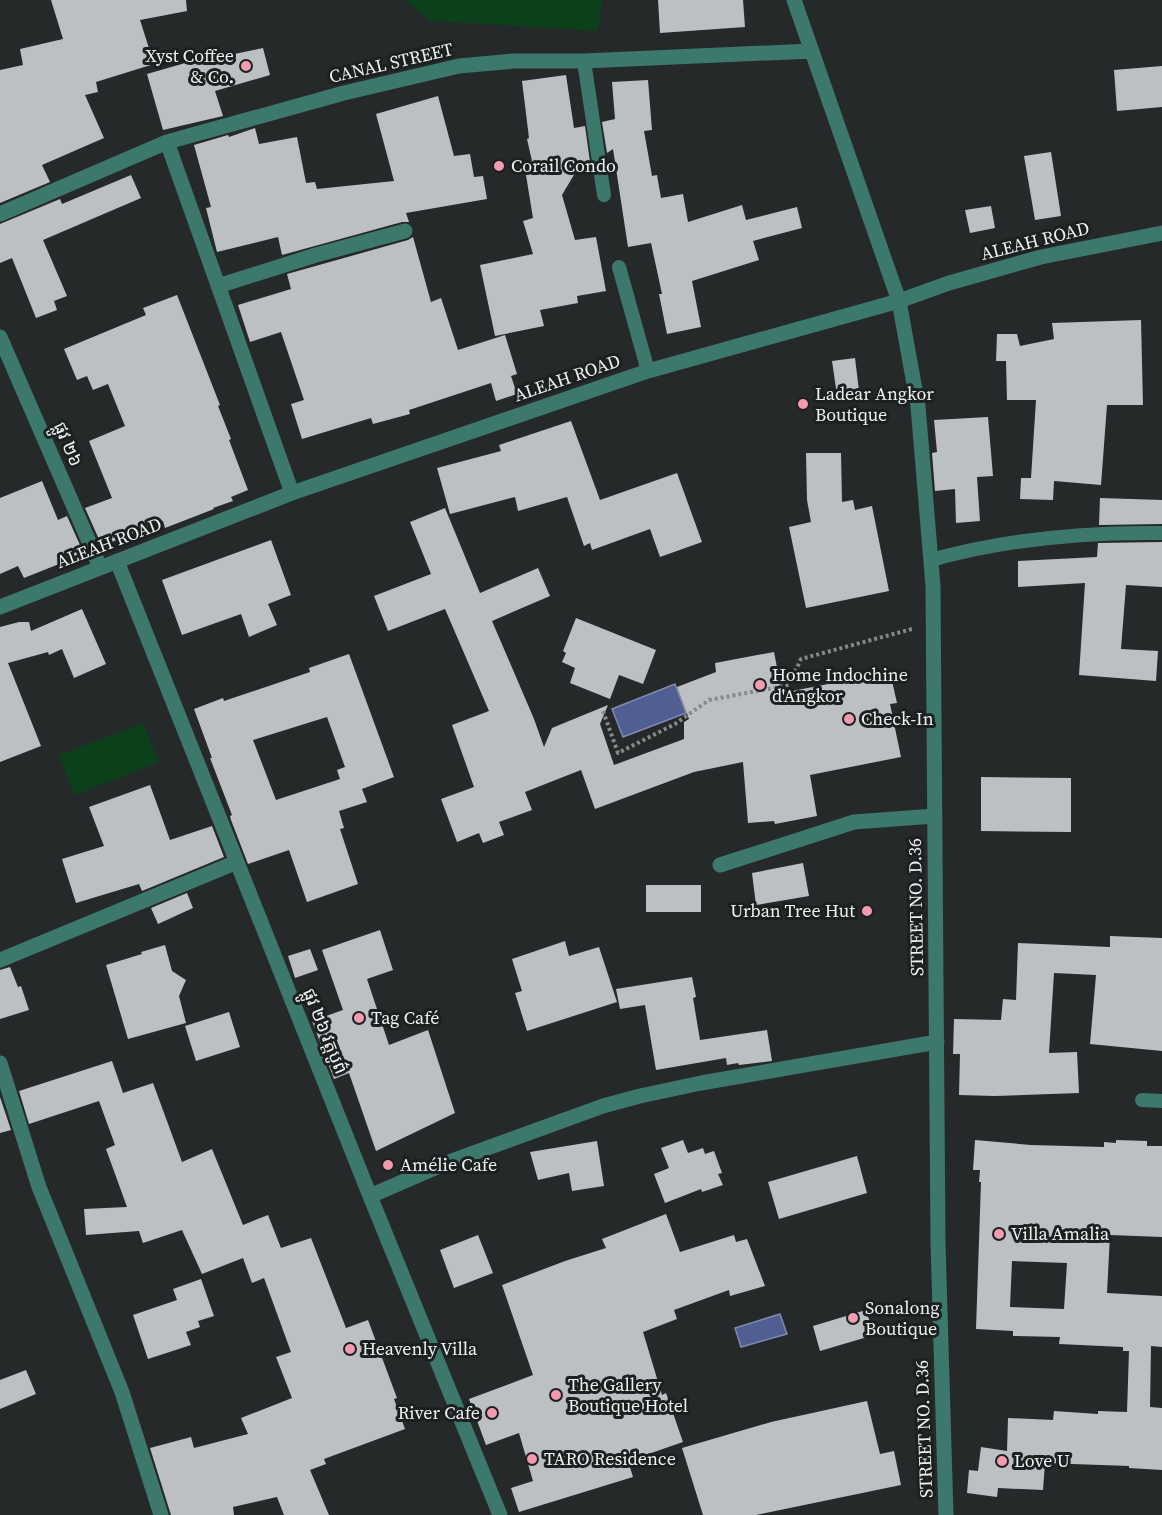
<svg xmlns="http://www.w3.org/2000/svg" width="1162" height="1515" font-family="'Source Serif 4','Noto Sans Khmer',serif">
<rect width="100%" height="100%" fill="#26292a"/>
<path fill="#0c401b" d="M 405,0 L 602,0 L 598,31 L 431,21 Z
M 143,723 L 159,762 L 75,795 L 59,755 Z"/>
<path fill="#515e91" stroke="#808aae" stroke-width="1.5" d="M 675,684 L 686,713 L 623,737 L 612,709 Z
M 780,1314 L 787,1334 L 741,1347 L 735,1328 Z"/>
<path fill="#bdc0c3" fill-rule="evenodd" d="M 51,0 L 186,0 L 187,11 L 140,20 L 154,64 L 96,82 L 98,92 L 85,95 L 104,138 L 42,165 L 50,182 L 0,203 L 0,70 L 23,65 L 20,49 L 63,39 Z
M 658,0 L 743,0 L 745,27 L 660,33 Z
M 263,48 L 270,75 L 215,91 L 223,116 L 163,130 L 147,74 L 206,57 L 206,60 Z
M 1162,66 L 1162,107 L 1117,111 L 1114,70 Z
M 566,75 L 574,128 L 585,126 L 590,162 L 578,168 L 562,195 L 575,240 L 596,237 L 606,291 L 577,296 L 578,303 L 540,310 L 544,326 L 495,336 L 480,265 L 533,254 L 523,221 L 533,218 L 524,163 L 532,161 L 527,139 L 529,138 L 522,81 Z
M 648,80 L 652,130 L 644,131 L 652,176 L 657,175 L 661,198 L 683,194 L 688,222 L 742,205 L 746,220 L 797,207 L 802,228 L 753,241 L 759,260 L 692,281 L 701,327 L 667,334 L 659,294 L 662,294 L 651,243 L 628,247 L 613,149 L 607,153 L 602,122 L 615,119 L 612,82 Z
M 438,96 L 454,156 L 470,154 L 474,177 L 483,176 L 487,199 L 406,213 L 409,222 L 402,222 L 282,255 L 278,237 L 217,252 L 206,208 L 211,207 L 194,145 L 228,135 L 229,137 L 255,128 L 259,144 L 297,137 L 306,183 L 315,182 L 317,189 L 394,181 L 376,114 Z
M 1051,152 L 1061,216 L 1035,220 L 1024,156 Z
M 131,175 L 141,198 L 43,240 L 67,296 L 54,301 L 57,310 L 36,318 L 12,258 L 0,263 L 0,224 L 60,199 L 62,204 Z
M 991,206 L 995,228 L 970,233 L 965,210 Z
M 413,237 L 431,302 L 441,298 L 458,350 L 505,335 L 517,374 L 511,376 L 517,394 L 496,401 L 491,383 L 409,410 L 410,414 L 373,424 L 371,418 L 302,439 L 291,404 L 304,400 L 281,332 L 250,342 L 238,305 L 291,289 L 287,274 L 408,240 Z
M 177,295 L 220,405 L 218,406 L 231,439 L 229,440 L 248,490 L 231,497 L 233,501 L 213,508 L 214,509 L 165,528 L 163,521 L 102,546 L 85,508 L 112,498 L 89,441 L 125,426 L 108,384 L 93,390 L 87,376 L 77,380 L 64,349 L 146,315 L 143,308 Z
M 1141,320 L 1143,405 L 1107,405 L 1101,485 L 1054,481 L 1053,500 L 1020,499 L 1021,478 L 1031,478 L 1036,400 L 1007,400 L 1006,361 L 996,361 L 997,334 L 1017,334 L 1020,346 L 1054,339 L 1052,323 Z
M 855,358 L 860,399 L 838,402 L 832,361 Z
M 988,417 L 993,476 L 977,477 L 980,521 L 956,523 L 955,489 L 935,491 L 932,453 L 937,452 L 934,420 Z
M 571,421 L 600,500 L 677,473 L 702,542 L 660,557 L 650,529 L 592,550 L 590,543 L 584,546 L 567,497 L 518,511 L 515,497 L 450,514 L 437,468 L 501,451 L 499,445 Z
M 806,453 L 841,453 L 842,502 L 853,500 L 855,510 L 872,506 L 889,591 L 806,608 L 789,527 L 811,522 L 807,500 Z
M 42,481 L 58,520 L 67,516 L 84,554 L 24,578 L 18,566 L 0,574 L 0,498 Z
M 1100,498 L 1162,500 L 1162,524 L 1099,525 Z
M 445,508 L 480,593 L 538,568 L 550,596 L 492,621 L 534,719 L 544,747 L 552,728 L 608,705 L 600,724 L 614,765 L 684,739 L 684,722 L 689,719 L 677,687 L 716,672 L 715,663 L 774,652 L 782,693 L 890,672 L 897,703 L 890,704 L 901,757 L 810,775 L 817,816 L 775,824 L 774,821 L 748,823 L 743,762 L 694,772 L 595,809 L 581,770 L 525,792 L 532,810 L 499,822 L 504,835 L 483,843 L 479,833 L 457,842 L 441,799 L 474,787 L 452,725 L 489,711 L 445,609 L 388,631 L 374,596 L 431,574 L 410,522 Z
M 271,540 L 291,595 L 268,604 L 277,625 L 249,637 L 241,614 L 182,635 L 162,580 Z
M 1162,542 L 1162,587 L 1126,585 L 1121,649 L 1158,651 L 1156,681 L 1079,675 L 1085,583 L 1018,587 L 1018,561 L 1097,557 L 1098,543 Z
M 82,609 L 106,664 L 74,678 L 62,649 L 49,655 L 48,652 L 8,663 L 41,746 L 0,762 L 0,627 L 19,622 L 29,622 L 31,631 Z
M 576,618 L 656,650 L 643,684 L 619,675 L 610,699 L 570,683 L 575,668 L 562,662 L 566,653 L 563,651 Z
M 349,654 L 394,777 L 362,789 L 367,802 L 339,811 L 344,828 L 340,829 L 358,884 L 307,902 L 289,850 L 248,864 L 231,820 L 230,816 L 232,815 L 210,758 L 212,758 L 194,709 L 223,698 L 224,701 L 310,672 L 309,668 ZM 327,717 L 345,767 L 337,770 L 340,779 L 276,800 L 253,740 Z
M 981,777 L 1071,778 L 1071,832 L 981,831 Z
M 150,785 L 170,840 L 212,826 L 224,857 L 142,891 L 139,884 L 76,903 L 62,859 L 104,846 L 89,807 Z
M 803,863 L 809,896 L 756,905 L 752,873 Z
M 646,885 L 701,885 L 701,912 L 646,912 Z
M 187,893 L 193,908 L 158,924 L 151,908 Z
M 380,930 L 393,970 L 367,979 L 389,1045 L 428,1030 L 455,1113 L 376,1151 L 349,1073 L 334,1079 L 312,1021 L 343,1010 L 322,950 Z
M 1110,936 L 1162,938 L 1162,1051 L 1090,1044 L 1096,975 L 1054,973 L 1049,1053 L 1077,1052 L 1079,1093 L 995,1096 L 959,1095 L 960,1054 L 953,1054 L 954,1019 L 1001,1020 L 1003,999 L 1016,1000 L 1018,943 L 1110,947 Z
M 565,941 L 569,956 L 599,947 L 617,1002 L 527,1031 L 515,993 L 522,991 L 512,959 Z
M 165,945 L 172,971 L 186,980 L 179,996 L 186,1023 L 128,1039 L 106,965 L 142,954 L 141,952 Z
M 310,949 L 318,970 L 295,978 L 288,956 Z
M 10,967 L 18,987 L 21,986 L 29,1010 L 0,1019 L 0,970 Z
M 692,977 L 696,997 L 693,998 L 700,1040 L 767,1030 L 772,1061 L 739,1065 L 738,1063 L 727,1065 L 726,1058 L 656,1070 L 645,1005 L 620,1009 L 616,989 Z
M 229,1012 L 240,1047 L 196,1061 L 185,1026 Z
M 112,1061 L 123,1093 L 153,1083 L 182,1162 L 212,1149 L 243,1225 L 268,1215 L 281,1248 L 311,1238 L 346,1328 L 368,1320 L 397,1398 L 394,1399 L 405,1429 L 324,1459 L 326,1464 L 310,1470 L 329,1515 L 284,1515 L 277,1497 L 233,1507 L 234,1515 L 171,1515 L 150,1448 L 191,1437 L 194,1448 L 248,1434 L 241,1418 L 292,1398 L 276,1357 L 291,1352 L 264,1278 L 252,1283 L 243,1258 L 202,1274 L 182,1230 L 143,1243 L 139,1231 L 86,1235 L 84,1209 L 127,1207 L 106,1149 L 115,1145 L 99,1101 L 29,1124 L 19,1091 Z
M 0,1097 L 11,1130 L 0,1133 Z
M 683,1140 L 688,1153 L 703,1148 L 705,1154 L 714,1151 L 722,1173 L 718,1174 L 723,1185 L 702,1192 L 701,1189 L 665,1203 L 654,1174 L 669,1168 L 661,1148 Z
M 975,1140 L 1031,1145 L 1104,1147 L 1104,1142 L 1116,1143 L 1116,1140 L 1147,1141 L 1147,1146 L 1162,1146 L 1162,1237 L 1110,1235 L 1107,1293 L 1162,1296 L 1162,1347 L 1151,1346 L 1150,1407 L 1162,1408 L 1162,1470 L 1129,1468 L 1129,1466 L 1045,1463 L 1043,1490 L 998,1488 L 997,1497 L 967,1493 L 969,1470 L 978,1471 L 981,1447 L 1007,1451 L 1008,1418 L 1053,1420 L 1054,1411 L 1098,1414 L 1098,1411 L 1127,1412 L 1129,1351 L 1123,1351 L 1123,1347 L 1059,1344 L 1060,1337 L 1013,1336 L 1013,1331 L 976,1329 L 981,1182 L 979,1182 L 980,1170 L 973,1170 ZM 1012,1261 L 1067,1263 L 1064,1309 L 1010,1307 Z
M 597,1141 L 604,1186 L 572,1191 L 569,1173 L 538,1180 L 530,1152 Z
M 857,1156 L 867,1193 L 779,1219 L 768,1182 Z
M 666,1214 L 680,1252 L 734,1235 L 736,1242 L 747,1239 L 765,1286 L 730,1296 L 729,1290 L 674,1310 L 677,1319 L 643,1332 L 662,1395 L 666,1393 L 683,1442 L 628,1461 L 633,1477 L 519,1512 L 511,1488 L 533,1481 L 519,1433 L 486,1445 L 469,1399 L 533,1375 L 502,1285 L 565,1261 L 606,1248 L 602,1239 Z
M 478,1235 L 493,1273 L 454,1288 L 440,1250 Z
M 201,1279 L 214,1316 L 198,1321 L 200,1327 L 186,1332 L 191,1345 L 148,1359 L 133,1315 L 177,1300 L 173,1289 Z
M 866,1310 L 874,1335 L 820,1351 L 813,1326 Z
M 26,1370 L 36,1394 L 0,1409 L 0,1380 Z
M 867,1401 L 880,1454 L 894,1451 L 901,1485 L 756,1515 L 703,1515 L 682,1448 L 771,1422 Z"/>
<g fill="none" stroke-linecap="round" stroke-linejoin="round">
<path stroke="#878a8a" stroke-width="4" stroke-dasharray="3 3" stroke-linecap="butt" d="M 603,711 L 618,753 L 675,724 L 709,700 L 789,685 L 801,659 L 912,629"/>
<path stroke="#3d786d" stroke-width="14" d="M 584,61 L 604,195
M 619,267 L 648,371
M 931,560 C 1006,539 1084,532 1162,533
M 1142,1100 L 1162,1101"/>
<path stroke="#3d786d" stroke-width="15" d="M 794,0 L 899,301 L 918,406 L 933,586 L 938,1243 L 946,1515
M 167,142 L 292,493
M 0,214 L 167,142 L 344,93 L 459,66 L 514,61 L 584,61 L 812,51
M 218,286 L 316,255 L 405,231
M 0,337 L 100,567
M 117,561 L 370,1196 L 500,1515
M 0,607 L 292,493 L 648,371 L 899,301 L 949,283 L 1041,257 L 1162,233
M 720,865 L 854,822 L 934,816
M 0,960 L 237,862
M 0,1063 L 39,1187 L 122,1392 L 161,1515
M 370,1196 L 446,1163 L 603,1106 L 640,1096 L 701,1083 L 937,1042"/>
</g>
<g fill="#f29aaf" stroke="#1c2020" stroke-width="2">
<circle cx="246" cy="66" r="6"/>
<circle cx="499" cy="166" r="6"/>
<circle cx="803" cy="404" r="6"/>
<circle cx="760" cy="685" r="6"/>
<circle cx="849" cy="719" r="6"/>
<circle cx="867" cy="911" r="6"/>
<circle cx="359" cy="1018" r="6"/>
<circle cx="388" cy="1165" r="6"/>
<circle cx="999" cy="1234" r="6"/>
<circle cx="853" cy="1318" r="6"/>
<circle cx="350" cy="1349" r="6"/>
<circle cx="556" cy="1395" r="6"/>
<circle cx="492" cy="1413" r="6"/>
<circle cx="532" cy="1459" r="6"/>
<circle cx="1002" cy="1461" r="6"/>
</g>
<g text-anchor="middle" stroke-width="6" stroke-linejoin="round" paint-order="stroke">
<g font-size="18" fill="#eef1f1" stroke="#1c2020" text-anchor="start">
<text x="234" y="62" text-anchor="end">Xyst Coffee<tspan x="234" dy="21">&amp; Co.</tspan></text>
<text x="511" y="172">Corail Condo</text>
<text x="815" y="400">Ladear Angkor<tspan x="815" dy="21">Boutique</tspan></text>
<text x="772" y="681">Home Indochine<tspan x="772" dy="21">d'Angkor</tspan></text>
<text x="861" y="725">Check-In</text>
<text x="855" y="917" text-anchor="end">Urban Tree Hut</text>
<text x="371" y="1024">Tag Café</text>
<text x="400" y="1171">Amélie Cafe</text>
<text x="1011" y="1240">Villa Amalia</text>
<text x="865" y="1314">Sonalong<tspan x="865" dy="21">Boutique</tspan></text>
<text x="362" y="1355">Heavenly Villa</text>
<text x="568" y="1391">The Gallery<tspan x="568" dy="21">Boutique Hotel</tspan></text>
<text x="480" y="1419" text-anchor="end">River Cafe</text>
<text x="544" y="1465">TARO Residence</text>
<text x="1014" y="1467">Love U</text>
</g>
<g font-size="18" fill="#eef1f1" stroke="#1c2020">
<text transform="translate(391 63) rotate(-13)" y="6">CANAL STREET</text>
<text transform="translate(1035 241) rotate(-14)" y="6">ALEAH ROAD</text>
<text transform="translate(567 378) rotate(-19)" y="6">ALEAH ROAD</text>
<text transform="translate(68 444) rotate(67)" y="6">ផ្លូវ ២៦</text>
<text transform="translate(109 543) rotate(-21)" y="6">ALEAH ROAD</text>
<text transform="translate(916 907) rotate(-91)" y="6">STREET NO. D.36</text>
<text transform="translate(325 1031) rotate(68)" y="6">ផ្លូវ ២៦ វត្តបូព៌</text>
<text transform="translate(924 1429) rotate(-92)" y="6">STREET NO. D.36</text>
</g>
</g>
</svg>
